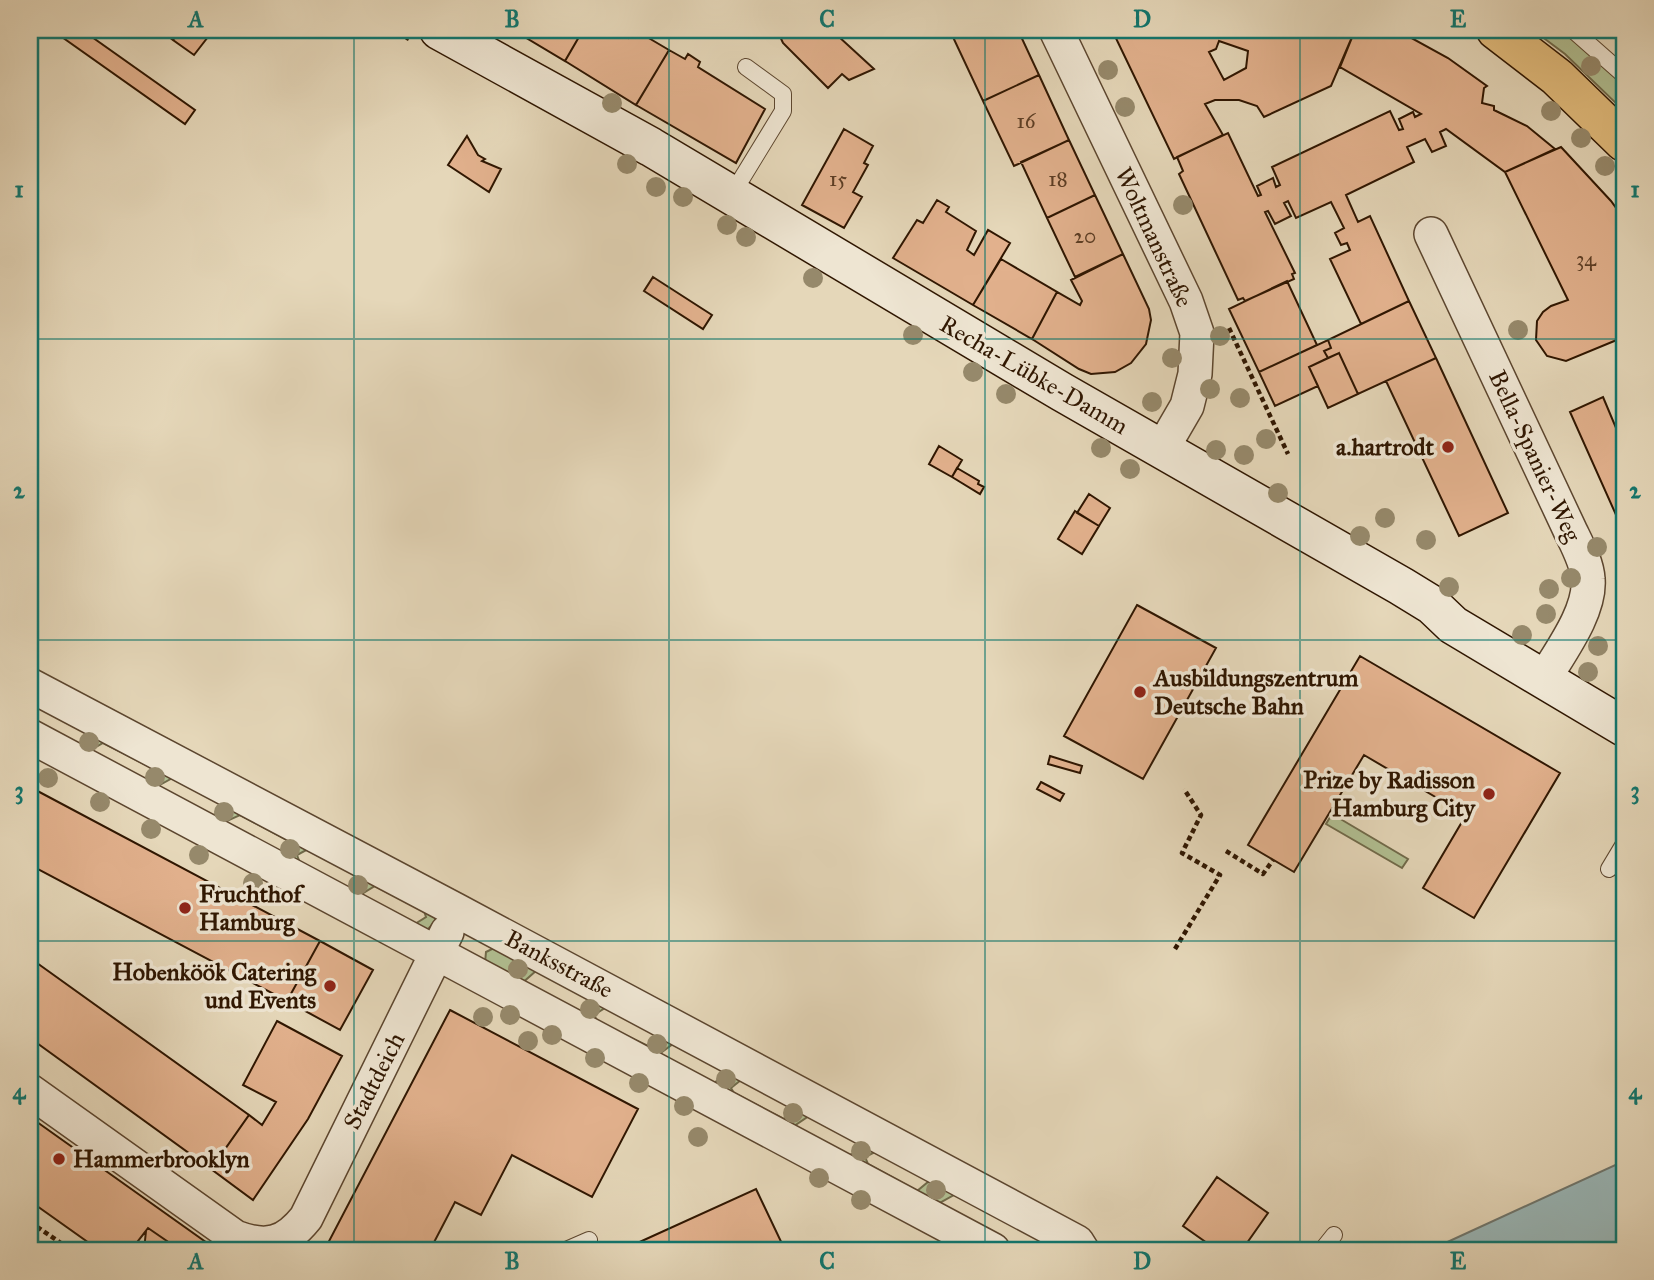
<svg xmlns="http://www.w3.org/2000/svg" width="1654" height="1280" font-family="'IM FELL Great Primer',serif">
<rect width="100%" height="100%" fill="#e5d7b9"/>
<filter id="stains"><feTurbulence type="fractalNoise" baseFrequency=".00286" numOctaves="4"/><feColorMatrix values="0 0 0 0 .2 0 0 0 0 .09 0 0 0 0 .02 0 0 0 .5 -.17"/></filter>
<radialGradient id="worn" r=".72"><stop offset=".6" stop-color="#630" stop-opacity="0"/><stop offset="1" stop-color="#630" stop-opacity=".3"/></radialGradient>
<path fill="#b1bf92" stroke="#706a4a" stroke-width="2" d="M 1533,30 L 1559,30 L 1580,44 L 1624,85 L 1624,111 L 1565,54 Z
M 94,733 L 176,776 L 158,786 L 212,816 L 232,804 L 312,847 L 297,855 L 300,863 L 347,888 L 368,876 L 435,916 L 435,922 L 426,931 L 410,927 L 426,917 L 424,911 L 375,886 L 355,898 L 275,857 L 290,846 L 287,840 L 240,815 L 218,825 L 139,783 L 154,774 L 150,767 L 103,743 L 84,754 L 77,745 Z
M 1332,814 L 1408,859 L 1402,868 L 1326,824 Z
M 492,949 L 501,949 L 611,1004 L 594,1015 L 598,1022 L 648,1046 L 664,1034 L 746,1076 L 731,1088 L 734,1093 L 784,1119 L 798,1107 L 881,1149 L 865,1157 L 868,1164 L 917,1191 L 934,1177 L 961,1191 L 934,1206 L 845,1158 L 860,1149 L 857,1141 L 809,1116 L 791,1128 L 711,1085 L 724,1076 L 721,1070 L 673,1044 L 655,1057 L 576,1015 L 590,1004 L 587,998 L 537,970 L 520,985 L 485,963 L 486,952 Z"/>
<path fill="#99b7b8" stroke="#6f776f" stroke-width="2" d="M 1624,1161 L 1624,1250 L 1430,1250 Z"/>
<path fill="#e2b18d" stroke="#2f1601" stroke-width="2" fill-rule="evenodd" d="M 52,30 L 82,30 L 195,110 L 185,124 Z
M 159,30 L 181,30 L 173,40 Z
M 181,30 L 206,30 L 211,33 L 194,55 L 173,40 Z
M 513,30 L 583,30 L 565,61 Z
M 583,30 L 613,30 L 628,38 L 635,30 L 669,50 L 636,105 L 565,61 Z
M 777,30 L 844,30 L 838,36 L 874,69 L 849,80 L 842,74 L 828,88 L 783,43 Z
M 964,30 L 1018,30 L 1039,75 L 983,101 L 952,35 Z
M 1112,30 L 1355,30 L 1331,86 L 1264,117 L 1257,106 L 1239,100 L 1215,100 L 1205,104 L 1223,135 L 1174,159 ZM 1219,41 L 1248,51 L 1246,68 L 1224,80 L 1209,52 L 1216,49 Z
M 1355,30 L 1397,30 L 1448,58 L 1487,86 L 1484,88 L 1482,103 L 1494,106 L 1494,110 L 1527,126 L 1555,149 L 1505,172 L 1446,129 L 1440,132 L 1446,146 L 1432,152 L 1425,139 L 1407,147 L 1414,162 L 1346,195 L 1358,222 L 1370,216 L 1409,301 L 1361,324 L 1330,259 L 1350,250 L 1347,243 L 1341,245 L 1335,233 L 1344,228 L 1331,202 L 1296,218 L 1288,201 L 1284,203 L 1291,216 L 1275,224 L 1268,211 L 1265,212 L 1295,273 L 1292,274 L 1294,279 L 1245,301 L 1243,298 L 1238,300 L 1179,174 L 1183,171 L 1177,157 L 1228,133 L 1258,196 L 1261,195 L 1257,186 L 1273,178 L 1276,187 L 1280,185 L 1272,167 L 1390,111 L 1399,130 L 1403,129 L 1399,119 L 1413,112 L 1415,117 L 1421,114 L 1340,67 Z
M 669,50 L 685,59 L 688,54 L 700,62 L 698,67 L 765,109 L 736,163 L 636,105 Z
M 1039,75 L 1069,140 L 1014,166 L 983,101 Z
M 844,129 L 873,146 L 864,163 L 868,165 L 853,192 L 862,197 L 844,228 L 802,205 Z
M 467,136 L 478,155 L 485,159 L 482,161 L 501,169 L 489,192 L 448,165 Z
M 1069,140 L 1095,195 L 1047,218 L 1021,162 Z
M 1561,147 L 1611,201 L 1624,219 L 1624,337 L 1566,361 L 1547,356 L 1536,340 L 1537,321 L 1543,312 L 1551,306 L 1568,300 L 1505,172 Z
M 1095,195 L 1123,254 L 1075,277 L 1047,218 Z
M 937,200 L 949,207 L 946,212 L 976,231 L 967,250 L 974,255 L 988,230 L 1010,243 L 973,305 L 893,258 L 917,220 L 923,223 Z
M 1123,254 L 1149,309 L 1151,320 L 1146,344 L 1131,363 L 1115,372 L 1091,374 L 1079,369 L 1032,339 L 1057,292 L 1080,305 L 1082,301 L 1071,280 Z
M 1001,259 L 1057,292 L 1032,339 L 973,305 Z
M 653,277 L 712,315 L 703,329 L 644,291 Z
M 1287,281 L 1317,345 L 1259,372 L 1229,309 Z
M 1409,301 L 1436,358 L 1358,394 L 1339,353 L 1328,358 L 1324,351 L 1331,348 L 1328,340 Z
M 1328,340 L 1331,348 L 1324,351 L 1328,358 L 1309,367 L 1318,386 L 1275,406 L 1259,372 Z
M 1339,353 L 1358,394 L 1328,408 L 1309,367 Z
M 1436,358 L 1508,513 L 1459,536 L 1386,381 Z
M 1603,397 L 1616,428 L 1624,424 L 1624,525 L 1621,526 L 1570,412 Z
M 939,446 L 962,460 L 952,477 L 929,464 Z
M 957,468 L 979,481 L 978,484 L 984,487 L 980,494 L 952,477 Z
M 1089,494 L 1110,508 L 1099,526 L 1077,513 Z
M 1075,511 L 1099,526 L 1082,554 L 1058,539 Z
M 1137,605 L 1216,648 L 1143,779 L 1064,736 Z
M 1360,656 L 1560,773 L 1474,918 L 1423,888 L 1466,815 L 1364,755 L 1294,872 L 1248,845 Z
M 1050,756 L 1082,766 L 1080,773 L 1048,764 Z
M 1041,782 L 1064,794 L 1060,801 L 1037,789 Z
M 30,787 L 320,941 L 287,1001 L 30,865 Z
M 320,941 L 373,970 L 340,1030 L 287,1001 Z
M 30,958 L 249,1115 L 211,1169 L 30,1038 Z
M 450,1010 L 638,1109 L 592,1197 L 512,1155 L 481,1215 L 455,1202 L 430,1250 L 337,1250 L 327,1245 Z
M 277,1021 L 342,1056 L 308,1119 L 253,1200 L 211,1169 L 249,1115 L 262,1125 L 276,1102 L 243,1085 Z
M 30,1117 L 217,1250 L 180,1250 L 148,1228 L 131,1250 L 99,1250 L 30,1201 Z
M 1217,1177 L 1268,1213 L 1242,1250 L 1217,1250 L 1183,1226 Z
M 756,1189 L 785,1250 L 622,1250 Z
M 148,1228 L 180,1250 L 131,1250 Z
M 146,1231 L 144,1250 L 131,1250 Z"/>
<g fill="none" stroke-linecap="round" stroke-linejoin="round">
<defs>
<path id="service" d="M 1573,30 L 1624,75
M 731,196 L 783,111 L 783,94 L 746,67
M 1609,869 L 1624,844
M 566,1250 L 589,1240
M 1322,1250 L 1334,1235"/>
<path id="minor" d="M 1056,30 L 1186,301 L 1197,333 L 1195,374 L 1187,406 L 1162,449
M 1431,234 L 1569,528 C 1576,543 1587,562 1588,579 C 1591,611 1560,652 1544,679
M 30,685 L 456,910 L 1077,1242 L 1082,1250
M 30,736 L 993,1250
M 30,1091 L 235,1237 C 267,1249 285,1244 306,1218 L 447,932"/>
<path id="secondary" d="M 439,30 L 651,147 L 1062,392 L 1401,586 L 1432,605 L 1453,625 L 1624,727"/>
<path id="primary" d="M 1496,30 L 1557,77 L 1624,142"/>
</defs>
<use href="#service" stroke="#5c462f" stroke-width="18"/>
<use href="#minor" stroke="#5c462f" stroke-width="36"/>
<use href="#secondary" stroke="#2f1601" stroke-width="41"/>
<use href="#primary" stroke="#2f1601" stroke-width="41"/>
<path stroke="#2f1601" stroke-width="4.5" stroke-dasharray="5 3.5" stroke-linecap="butt" d="M 391,30 L 409,39
M 1229,328 L 1288,454
M 1619,590 L 1624,601
M 1226,851 L 1263,874 L 1273,860
M 1175,949 L 1220,875 L 1182,853 L 1201,815 L 1184,789
M 30,1222 L 71,1250"/>
<use href="#service" stroke="#eee5d2" stroke-width="16"/>
<use href="#minor" stroke="#eee5d2" stroke-width="33"/>
<use href="#secondary" stroke="#eee5d2" stroke-width="38"/>
<use href="#primary" stroke="#e2bc7c" stroke-width="38"/>
</g>
<g fill="#96896b">
<circle cx="1591" cy="66" r="10"/>
<circle cx="1108" cy="70" r="10"/>
<circle cx="612" cy="103" r="10"/>
<circle cx="1125" cy="107" r="10"/>
<circle cx="1551" cy="111" r="10"/>
<circle cx="1581" cy="138" r="10"/>
<circle cx="627" cy="164" r="10"/>
<circle cx="1605" cy="166" r="10"/>
<circle cx="656" cy="187" r="10"/>
<circle cx="683" cy="197" r="10"/>
<circle cx="1183" cy="205" r="10"/>
<circle cx="727" cy="225" r="10"/>
<circle cx="746" cy="237" r="10"/>
<circle cx="813" cy="278" r="10"/>
<circle cx="1518" cy="330" r="10"/>
<circle cx="913" cy="335" r="10"/>
<circle cx="1220" cy="336" r="10"/>
<circle cx="1172" cy="358" r="10"/>
<circle cx="973" cy="372" r="10"/>
<circle cx="1210" cy="389" r="10"/>
<circle cx="1006" cy="394" r="10"/>
<circle cx="1240" cy="398" r="10"/>
<circle cx="1152" cy="402" r="10"/>
<circle cx="1266" cy="439" r="10"/>
<circle cx="1101" cy="448" r="10"/>
<circle cx="1216" cy="450" r="10"/>
<circle cx="1244" cy="455" r="10"/>
<circle cx="1130" cy="469" r="10"/>
<circle cx="1278" cy="493" r="10"/>
<circle cx="1385" cy="518" r="10"/>
<circle cx="1360" cy="536" r="10"/>
<circle cx="1426" cy="540" r="10"/>
<circle cx="1597" cy="547" r="10"/>
<circle cx="1571" cy="578" r="10"/>
<circle cx="1449" cy="587" r="10"/>
<circle cx="1549" cy="589" r="10"/>
<circle cx="1546" cy="614" r="10"/>
<circle cx="1522" cy="635" r="10"/>
<circle cx="1598" cy="646" r="10"/>
<circle cx="1588" cy="672" r="10"/>
<circle cx="89" cy="742" r="10"/>
<circle cx="155" cy="777" r="10"/>
<circle cx="48" cy="778" r="10"/>
<circle cx="100" cy="802" r="10"/>
<circle cx="224" cy="812" r="10"/>
<circle cx="151" cy="829" r="10"/>
<circle cx="290" cy="849" r="10"/>
<circle cx="199" cy="855" r="10"/>
<circle cx="253" cy="883" r="10"/>
<circle cx="358" cy="885" r="10"/>
<circle cx="518" cy="969" r="10"/>
<circle cx="590" cy="1009" r="10"/>
<circle cx="510" cy="1015" r="10"/>
<circle cx="483" cy="1017" r="10"/>
<circle cx="552" cy="1035" r="10"/>
<circle cx="528" cy="1041" r="10"/>
<circle cx="657" cy="1044" r="10"/>
<circle cx="595" cy="1058" r="10"/>
<circle cx="726" cy="1079" r="10"/>
<circle cx="639" cy="1083" r="10"/>
<circle cx="684" cy="1106" r="10"/>
<circle cx="793" cy="1113" r="10"/>
<circle cx="698" cy="1137" r="10"/>
<circle cx="861" cy="1151" r="10"/>
<circle cx="819" cy="1178" r="10"/>
<circle cx="936" cy="1190" r="10"/>
<circle cx="861" cy="1200" r="10"/>
</g>
<path fill="none" stroke="#0f766e" stroke-width="2" stroke-opacity="0.55" d="M 354,30 L 354,1250M 669,30 L 669,1250M 985,30 L 985,1250M 1300,30 L 1300,1250M 30,339 L 1624,339M 30,640 L 1624,640M 30,941 L 1624,941"/>
<g fill="#8f2418" stroke="#eee5d2" stroke-width="2.5">
<circle cx="1448" cy="447" r="7"/>
<circle cx="1140" cy="692" r="7"/>
<circle cx="1489" cy="794" r="7"/>
<circle cx="185" cy="908" r="7"/>
<circle cx="330" cy="986" r="7"/>
<circle cx="59" cy="1159" r="7"/>
</g>
<g text-anchor="middle" stroke-width="7" stroke-linejoin="round" paint-order="stroke">
<g font-size="21" fill="#5c3d24">
<text x="1026" y="128">16</text>
<text x="838" y="186">15</text>
<text x="1058" y="186">18</text>
<text x="1085" y="243">20</text>
<text x="1586" y="266">34</text>
</g>
<g font-size="24" fill="#2f1601" stroke="#eee5d2">
<text transform="translate(1154 237) rotate(65)" y="8">Woltmanstraße</text>
<text transform="translate(1034 375) rotate(30)" y="8">Recha-Lübke-Damm</text>
<text transform="translate(1535 456) rotate(65)" y="8">Bella-Spanier-Weg</text>
<text transform="translate(559 964) rotate(28)" y="8">Banksstraße</text>
<text transform="translate(374 1081) rotate(-63)" y="8">Stadtdeich</text>
</g>
<g font-size="24" font-weight="bold" fill="#2f1601" stroke="#eee5d2" text-anchor="end">
<text x="1434" y="455">a.hartrodt</text>
<text x="1154" y="686" text-anchor="start">Ausbildungszentrum<tspan x="1154" dy="28">Deutsche Bahn</tspan></text>
<text x="1475" y="788">Prize by Radisson<tspan x="1475" dy="28">Hamburg City</tspan></text>
<text x="199" y="902" text-anchor="start">Fruchthof<tspan x="199" dy="28">Hamburg</tspan></text>
<text x="316" y="980">Hobenköök Catering<tspan x="316" dy="28">und Events</tspan></text>
<text x="73" y="1167" text-anchor="start">Hammerbrooklyn</text>
</g>
</g>
<rect width="1654" height="1280" fill="none" stroke="#e5d7b9" stroke-width="77"/>
<rect x="38" y="38" width="1578" height="1204" fill="none" stroke="#0f766e" stroke-width="2.5"/>
<g font-size="23" text-anchor="middle" font-weight="bold" fill="#0f766e">
<text x="196" y="27">A</text>
<text x="512" y="27">B</text>
<text x="827" y="27">C</text>
<text x="1142" y="27">D</text>
<text x="1458" y="27">E</text>
<text x="19" y="197">1</text>
<text x="1635" y="197">1</text>
<text x="19" y="498">2</text>
<text x="1635" y="498">2</text>
<text x="19" y="798">3</text>
<text x="1635" y="798">3</text>
<text x="19" y="1099">4</text>
<text x="1635" y="1099">4</text>
<text x="196" y="1269">A</text>
<text x="512" y="1269">B</text>
<text x="827" y="1269">C</text>
<text x="1142" y="1269">D</text>
<text x="1458" y="1269">E</text>
</g>
<rect width="100%" height="100%" filter="url(#stains)"/>
<rect width="100%" height="100%" fill="url(#worn)"/>
</svg>
